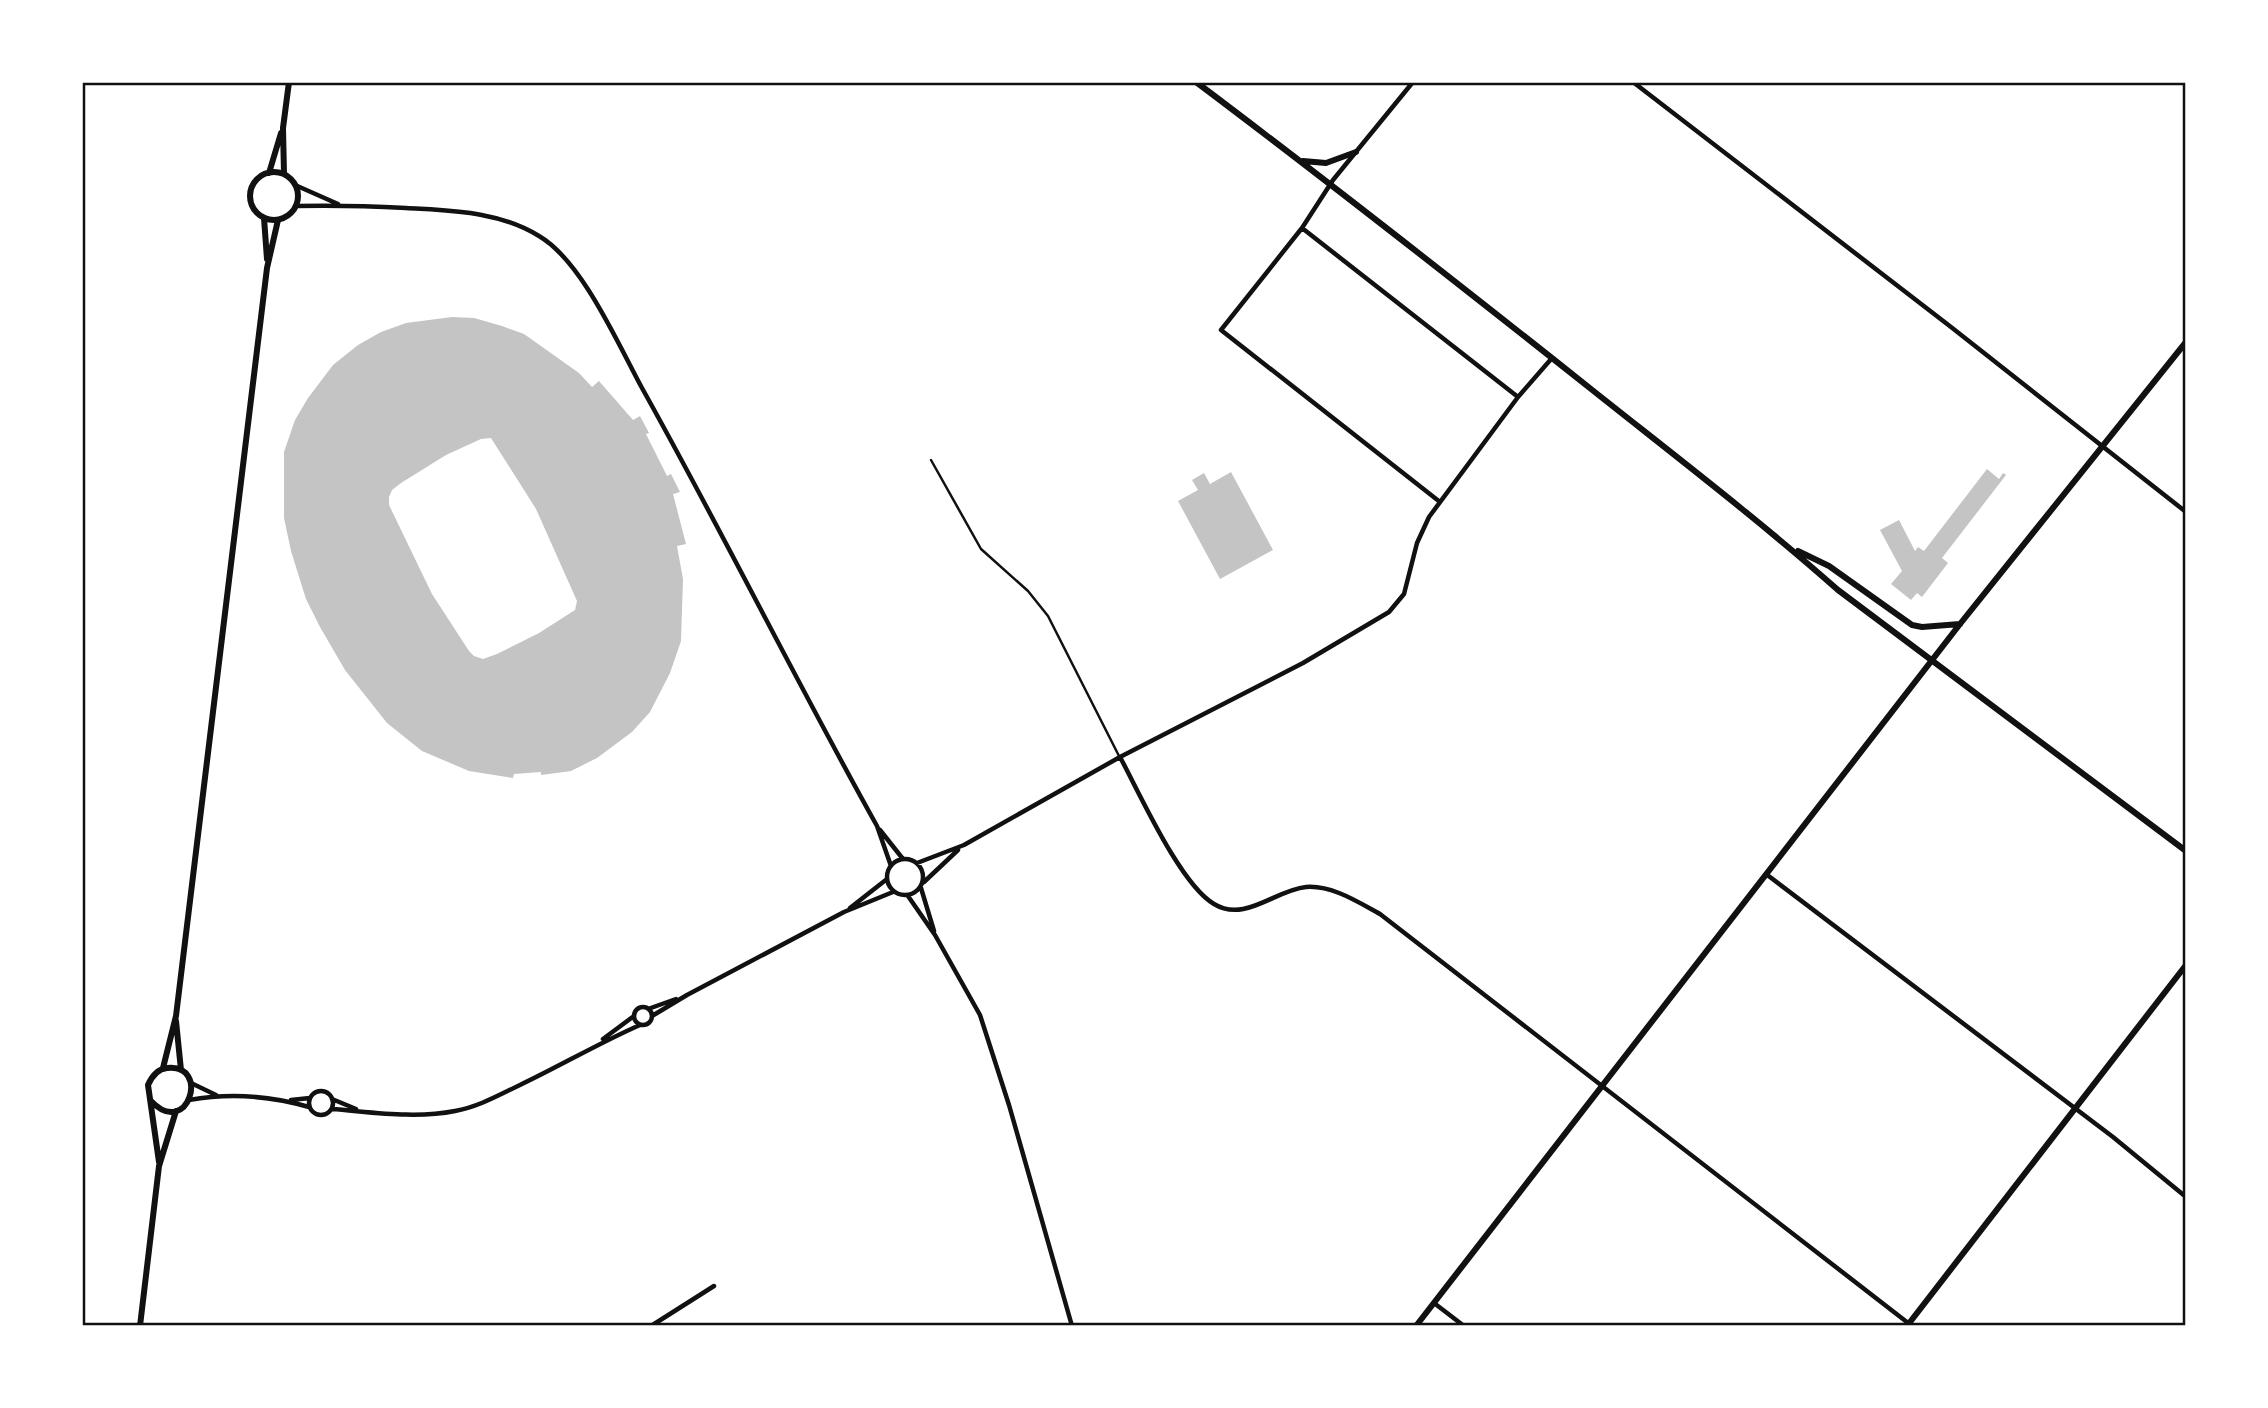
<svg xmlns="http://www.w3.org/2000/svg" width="2268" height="1408" font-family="Arial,sans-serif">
<rect width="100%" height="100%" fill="#fff"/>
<path fill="#c4c4c4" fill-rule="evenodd" d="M 452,317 L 474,318 L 502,326 L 524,334 L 579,373 L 592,387 L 599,381 L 633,420 L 640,416 L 649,433 L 646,434 L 667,476 L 671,474 L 680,492 L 673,494 L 686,544 L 677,546 L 683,579 L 681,641 L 670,673 L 650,712 L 632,732 L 597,758 L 571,771 L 541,775 L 541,772 L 514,774 L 513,778 L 469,771 L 422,751 L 387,723 L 345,670 L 320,627 L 306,599 L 291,551 L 284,518 L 284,452 L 295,420 L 308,398 L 333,365 L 358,345 L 381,332 L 406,323 ZM 491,438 L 536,509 L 577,601 L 575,610 L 539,633 L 497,654 L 483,659 L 474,656 L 469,651 L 432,594 L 389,505 L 389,497 L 392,490 L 401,483 L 446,455 L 481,439 Z
M 1987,469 L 1999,479 L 2003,473 L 2006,475 L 1942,558 L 1948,563 L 1922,597 L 1917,593 L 1911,600 L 1891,584 L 1902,571 L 1880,530 L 1899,520 L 1915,551 L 1918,547 L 1924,551 Z
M 1231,472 L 1273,550 L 1220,579 L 1178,501 L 1198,490 L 1192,480 L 1204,473 L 1210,484 Z"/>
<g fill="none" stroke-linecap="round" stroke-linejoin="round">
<path stroke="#111" stroke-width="2.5" d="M 931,460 L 981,549 L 1028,591 L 1048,616 L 1119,756"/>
<path stroke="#111" stroke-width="4.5" d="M 1413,82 L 1333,180 L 1302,228 L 1221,330 L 1440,502
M 1633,82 L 1951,327 L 2186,512
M 295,185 L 338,204
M 295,206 C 333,205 369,206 406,208 C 453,211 498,211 539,236 C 582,261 618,344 642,388 C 723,533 796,681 877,826 L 891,866
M 1302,228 L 1518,397
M 1120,757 C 1140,794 1180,884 1214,904 C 1245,923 1275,890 1306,887 C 1332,885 1358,902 1380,914 L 1912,1326
M 880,830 L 903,859
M887 877a18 18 0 1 1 36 0a18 18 0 1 1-36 0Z
M 917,863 L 964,845 L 1120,757 L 1303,663 L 1389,612 L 1404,594 L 1417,543 L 1429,517 L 1518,397 L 1552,358
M 1766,874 L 2113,1137 L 2186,1197
M 924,882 L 958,850
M 921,888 L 934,931
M 908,896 L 935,935 L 980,1015 L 1009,1105 L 1072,1326
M 850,908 L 887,879
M634 1016a9 9 0 1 1 18 0a9 9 0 1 1-18 0Z
M 648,1009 L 676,999
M 652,1016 L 687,995 L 844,912 L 893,892
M 603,1039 L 634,1016
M 191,1083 L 216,1095
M309 1103a12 12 0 1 1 24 0a12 12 0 1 1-24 0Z
M 332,1099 L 356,1109
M 189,1100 C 229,1093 271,1096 309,1107
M 291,1100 L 310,1098
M 332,1109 C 372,1112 415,1119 455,1111 C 478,1107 499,1095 520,1085 C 560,1066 599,1043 640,1025
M 1434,1303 L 1464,1326
M 651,1326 L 714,1286"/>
<path stroke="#111" stroke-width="6" d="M 1196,82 C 1329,182 1460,285 1591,389 C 1674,455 1759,520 1838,590 L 2186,851
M 1303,161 L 1326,163 L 1356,152
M250 196a24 24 0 1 1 48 0a24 24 0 1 1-48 0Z
M 269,173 L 281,133
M 284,174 L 283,128 L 289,82
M 264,218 L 267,259
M 1798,551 L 1829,566 L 1912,625 L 1922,627 L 1960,624
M 176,1021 L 181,1070
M 163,1068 L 176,1016 L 267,268 L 278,220
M 151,1101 C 188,1140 211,1063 167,1068 C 157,1069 152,1076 148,1085 L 159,1162
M 140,1326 L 159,1166 L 176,1111
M 1416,1326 L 1960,624 L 2186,342
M 1907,1326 L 2186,965"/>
</g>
<rect width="2268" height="1408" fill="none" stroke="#ffffff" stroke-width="168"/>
<rect x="84" y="84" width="2100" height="1240" fill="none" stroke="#111" stroke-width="2.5"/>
</svg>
